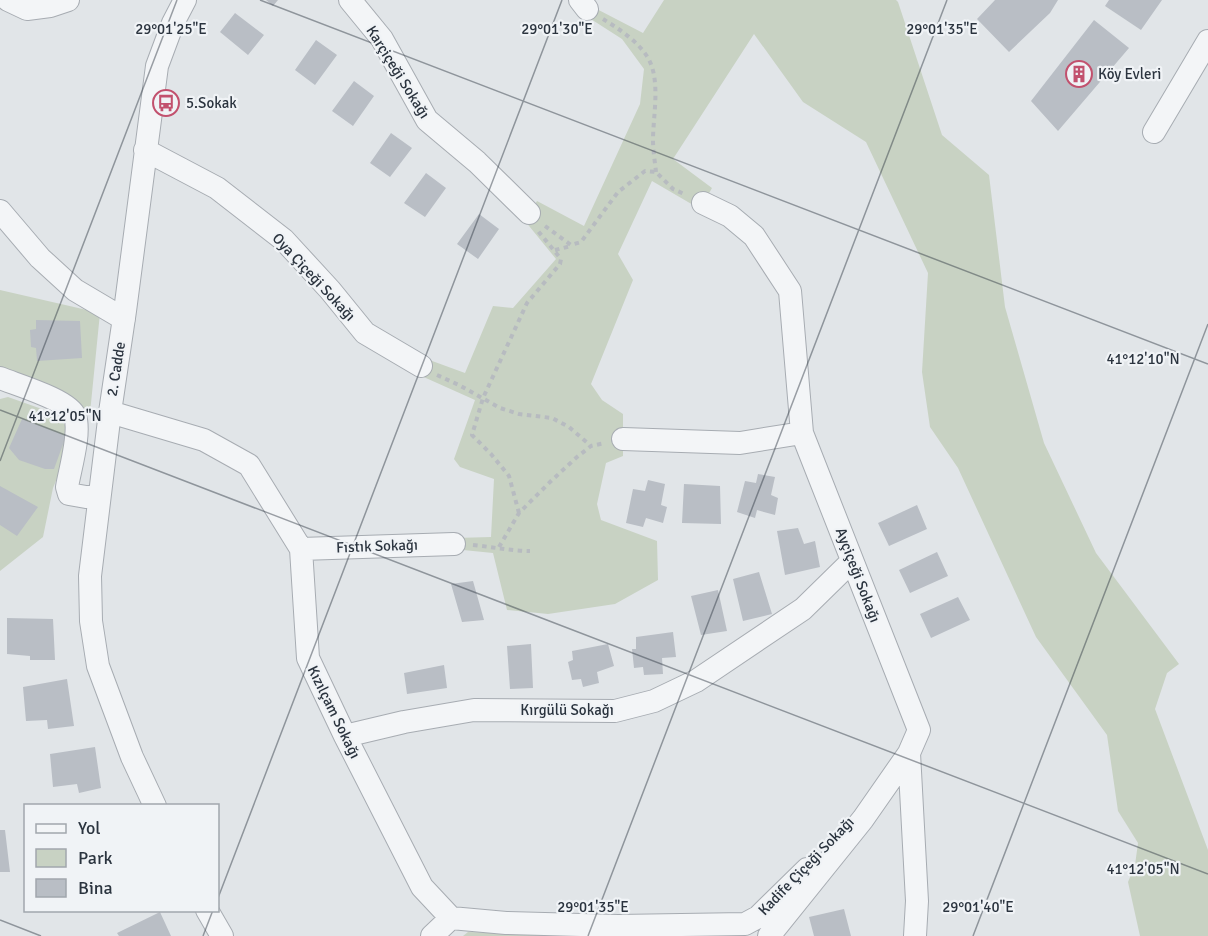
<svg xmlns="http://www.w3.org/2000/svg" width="1208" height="936" font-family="Signika,sans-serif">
<rect width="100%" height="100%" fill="#e1e5e8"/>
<path fill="#c8d2c3" d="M 664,0 L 896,0 L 898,2 L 942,135 L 989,175 L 1005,307 L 1044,443 L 1096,553 L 1179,664 L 1167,673 L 1155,709 L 1208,850 L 1208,936 L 1140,936 L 1128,882 L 1135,865 L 1138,843 L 1118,811 L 1107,735 L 1036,637 L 958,468 L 930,427 L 922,372 L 928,273 L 866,142 L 803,102 L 754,34 L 673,159 L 712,188 L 700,209 L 652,181 L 618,254 L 633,280 L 591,384 L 602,400 L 623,414 L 623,456 L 606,463 L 597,504 L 601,520 L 657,541 L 658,580 L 615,604 L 548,614 L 507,610 L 493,553 L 453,549 L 455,538 L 491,537 L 494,479 L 460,467 L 454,459 L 475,400 L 417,374 L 424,358 L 465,373 L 493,306 L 513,308 L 556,259 L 525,221 L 537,201 L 584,226 L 640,104 L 644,69 L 622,39 L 583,14 L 589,5 L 643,33 Z
M 0,290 L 100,313 L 90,413 L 71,399 L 0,369 Z
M 8,397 L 56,414 L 70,431 L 62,466 L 53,488 L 43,537 L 0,571 L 0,399 Z
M 468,932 L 614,936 L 463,936 Z"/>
<path fill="#b9bec5" d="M 266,0 L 278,0 L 273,6 Z
M 995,0 L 1058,0 L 1050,13 L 1009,52 L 977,19 Z
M 1109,0 L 1162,0 L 1141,30 L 1105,6 Z
M 235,13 L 264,35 L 248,55 L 220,32 Z
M 1094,20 L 1129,48 L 1058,131 L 1031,101 Z
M 316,40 L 337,55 L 315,85 L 295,70 Z
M 354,81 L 374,96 L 353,126 L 332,111 Z
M 391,133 L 412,148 L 390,177 L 370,163 Z
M 426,173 L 446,188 L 425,217 L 404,203 Z
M 479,214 L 499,229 L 478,259 L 457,244 Z
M 36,320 L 80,321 L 82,358 L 37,361 L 36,348 L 31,347 L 30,330 L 36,329 Z
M 22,419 L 66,436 L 54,469 L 45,469 L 19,460 L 9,448 Z
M 758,474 L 775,477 L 771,495 L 778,498 L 775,515 L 757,510 L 755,518 L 737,512 L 745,481 L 756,483 Z
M 648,480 L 665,484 L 661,505 L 667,507 L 663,523 L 646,518 L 643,527 L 626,523 L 633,489 L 645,491 Z
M 684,484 L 720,486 L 721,524 L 682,523 Z
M 0,486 L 38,507 L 17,536 L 0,525 Z
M 917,505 L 927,529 L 889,546 L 878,523 Z
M 798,528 L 804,544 L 815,541 L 820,567 L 785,575 L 777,531 Z
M 937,552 L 948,576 L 910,593 L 899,570 Z
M 759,572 L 772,614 L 743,621 L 733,579 Z
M 473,581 L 484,620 L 462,622 L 451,584 Z
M 718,590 L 727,631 L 701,635 L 691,596 Z
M 958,597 L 970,620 L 931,638 L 920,614 Z
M 7,618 L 53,619 L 55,660 L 30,660 L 30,656 L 7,654 Z
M 673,632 L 676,657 L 662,658 L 663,674 L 644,675 L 643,667 L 634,668 L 632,649 L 636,649 L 636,637 Z
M 531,644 L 533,688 L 510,689 L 507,646 Z
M 608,644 L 614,666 L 597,672 L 599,683 L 583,687 L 581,679 L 572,680 L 568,662 L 573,660 L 572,651 Z
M 444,665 L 447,688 L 407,694 L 404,673 Z
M 67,679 L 74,726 L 48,729 L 47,720 L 26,721 L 23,687 Z
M 95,747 L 101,788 L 79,793 L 77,784 L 53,787 L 50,754 Z
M 0,830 L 5,830 L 10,872 L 0,872 Z
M 844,909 L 851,936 L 814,936 L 809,917 Z
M 160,912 L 171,936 L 119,936 L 117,933 Z"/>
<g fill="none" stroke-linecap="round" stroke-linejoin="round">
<defs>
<path id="minor" d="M 8,0 L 27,9 L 50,6 L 68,0
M 350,0 L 382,39 L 427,120 L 477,162 L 529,213
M 580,0 L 587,9
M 1154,132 L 1208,41
M 145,150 L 217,188 L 284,240 L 330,290 L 365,333 L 421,366
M 703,203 L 730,216 L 754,236 L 790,291 L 802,433 L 919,730 L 909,753 L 863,819 L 769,936
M 0,211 L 40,258 L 75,290 L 124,319
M 0,378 C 17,385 69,400 75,416 C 81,433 70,469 67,487 L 69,494 L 86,497 L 99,497
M 110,412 L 204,440 L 249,465 L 301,549 L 308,658 L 345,736 L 422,887 L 451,918
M 623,439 L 740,443 L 802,433
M 301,549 L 454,544
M 345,736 L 404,722 L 474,710 L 615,711 L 654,701 L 696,681 L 803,609 L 852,561
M 909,753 L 917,901 L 915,936
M 155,806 L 132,757 L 98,666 L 91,621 L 90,576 L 110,412 L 125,311 L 157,66 L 173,23 L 185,0
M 207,910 L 222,936
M 432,936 L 451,918 L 506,923 L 618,926 L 745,924 L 758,917 L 807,869"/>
</defs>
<use href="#minor" stroke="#a7acb2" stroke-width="24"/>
<path stroke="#b7bbc0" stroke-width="4" stroke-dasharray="4.5 4.5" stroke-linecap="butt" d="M 603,19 C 619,29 638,41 648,58 C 661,80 653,116 653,140 C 653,151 655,162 656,172
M 545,226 L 571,245 L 581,242 L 618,192 L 645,171 L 656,172 L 673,189 L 684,194
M 555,250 L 571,246
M 437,375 L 459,385 L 500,408 L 519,414 L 552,418 L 569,427 L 591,446
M 519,513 L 509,476 L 491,454 L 472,435 L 483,398 L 527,303 L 560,264 L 561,259 L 538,231
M 473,545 C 493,547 511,551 530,551
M 499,547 L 519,513 L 551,481 L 577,457 L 591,446 L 605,443"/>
<use href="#minor" stroke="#f3f5f7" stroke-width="22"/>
</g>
<path fill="none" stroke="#2b343f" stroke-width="1.5" stroke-opacity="0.45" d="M 260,0 L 1208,364M 0,410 L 1208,874M 0,461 L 177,0M 218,898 L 562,0M 0,920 L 41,936M 203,936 L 213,910M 588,936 L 947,0M 973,936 L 1208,324"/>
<defs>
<symbol id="building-ring" viewBox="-11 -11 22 22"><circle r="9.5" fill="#f0f3f6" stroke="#c2516e" stroke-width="1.5"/><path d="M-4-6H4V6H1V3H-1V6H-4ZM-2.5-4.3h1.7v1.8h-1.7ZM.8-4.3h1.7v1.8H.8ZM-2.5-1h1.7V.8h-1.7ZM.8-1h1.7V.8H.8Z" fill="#c2516e"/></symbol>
<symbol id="bus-ring" viewBox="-11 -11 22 22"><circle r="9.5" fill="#f0f3f6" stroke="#c2516e" stroke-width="1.5"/><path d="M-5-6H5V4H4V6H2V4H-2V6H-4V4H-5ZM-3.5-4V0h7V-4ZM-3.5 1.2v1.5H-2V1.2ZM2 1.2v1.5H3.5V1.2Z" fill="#c2516e"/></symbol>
</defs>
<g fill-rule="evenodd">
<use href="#building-ring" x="1064" y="59" width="30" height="30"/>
<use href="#bus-ring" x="151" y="88" width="30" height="30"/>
</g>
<g text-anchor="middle" stroke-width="4.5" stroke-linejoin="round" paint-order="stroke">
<g font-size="15" fill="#2b343f" stroke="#f0f3f6">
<text transform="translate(398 72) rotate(58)" y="5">Karçiçeği Sokağı</text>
<text transform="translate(314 277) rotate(47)" y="5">Oya Çiçeği Sokağı</text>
<text transform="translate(116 369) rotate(-81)" y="5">2. Cadde</text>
<text transform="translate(377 546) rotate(-2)" y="5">Fıstık Sokağı</text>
<text transform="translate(858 575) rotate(69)" y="5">Ayçiçeği Sokağı</text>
<text x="567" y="715">Kırgülü Sokağı</text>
<text transform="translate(334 712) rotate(64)" y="5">Kızılçam Sokağı</text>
<text transform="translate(806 866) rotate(-46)" y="5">Kadife Çiçeği Sokağı</text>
</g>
<g font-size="15" fill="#2b343f" stroke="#f0f3f6" text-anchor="start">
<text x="1098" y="79">Köy Evleri</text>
<text x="186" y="108">5.Sokak</text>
</g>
</g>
<g font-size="15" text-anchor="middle" fill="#2b343f" stroke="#f0f3f6" stroke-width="4.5" stroke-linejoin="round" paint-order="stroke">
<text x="171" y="34">29°01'25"E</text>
<text x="557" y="34">29°01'30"E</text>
<text x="942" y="34">29°01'35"E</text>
<text x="1143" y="364">41°12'10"N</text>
<text x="65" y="421">41°12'05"N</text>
<text x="1143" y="874">41°12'05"N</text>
<text x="593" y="912">29°01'35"E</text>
<text x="978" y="912">29°01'40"E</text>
</g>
<rect x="24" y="804" width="195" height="108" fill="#f0f3f6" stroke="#a1a7ad" stroke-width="1.5"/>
<rect x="36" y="824" width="30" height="9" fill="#f3f5f7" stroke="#a1a7ad" stroke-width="1.5"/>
<text x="78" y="834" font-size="18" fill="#2b343f">Yol</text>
<rect x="36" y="849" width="30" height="18" fill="#c8d2c3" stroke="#a1a7ad" stroke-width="1.5"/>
<text x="78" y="864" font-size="18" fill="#2b343f">Park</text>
<rect x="36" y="879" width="30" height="18" fill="#b9bec5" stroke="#a1a7ad" stroke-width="1.5"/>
<text x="78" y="894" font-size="18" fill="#2b343f">Bina</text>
</svg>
